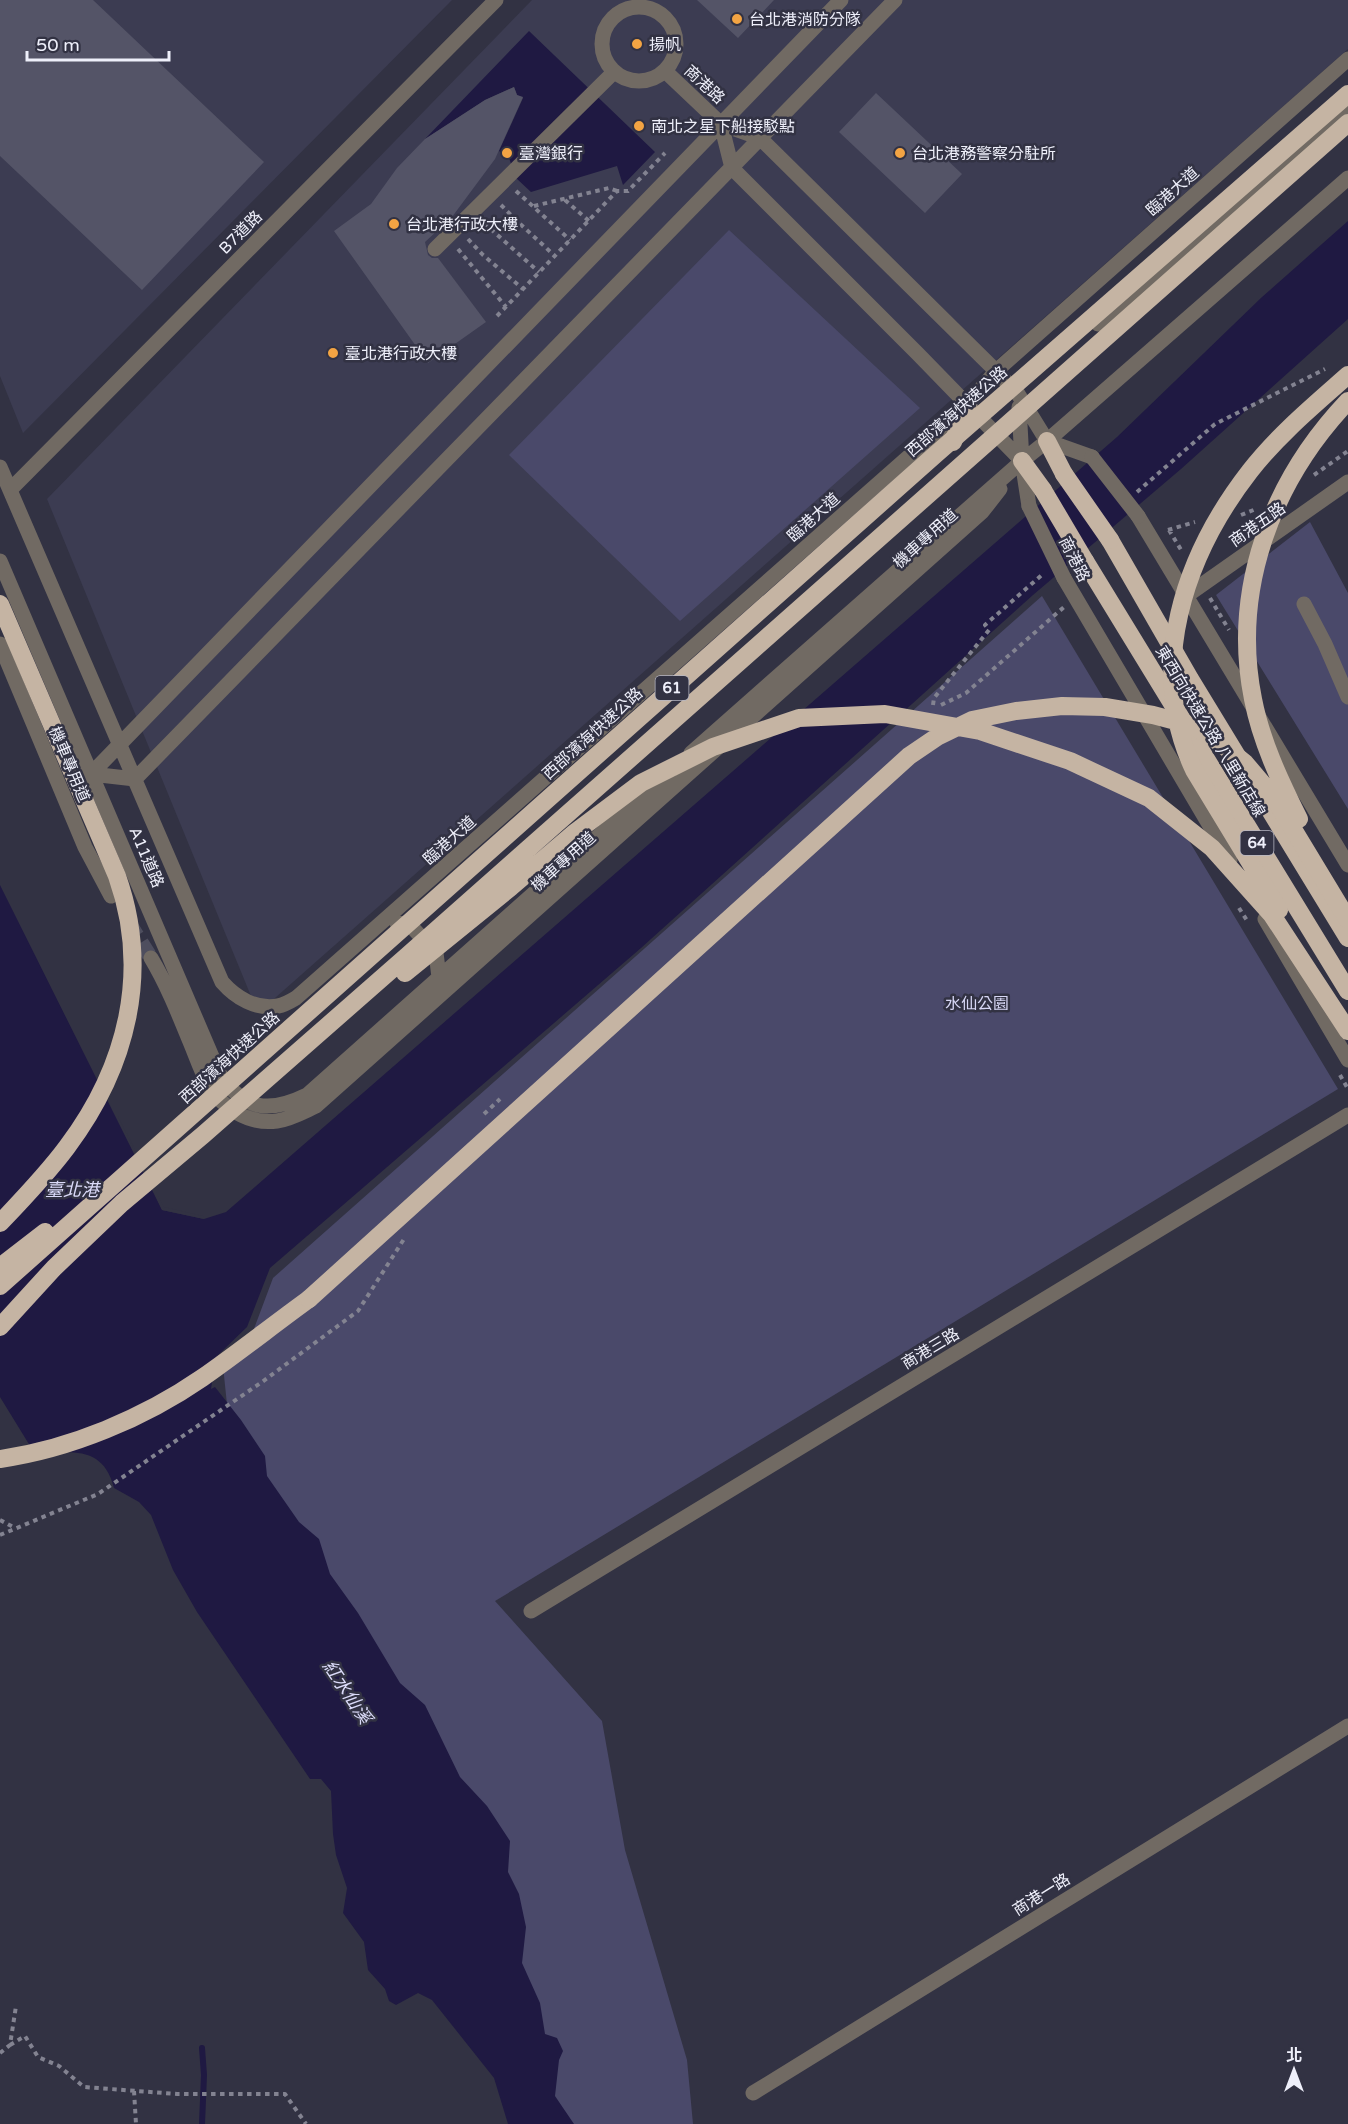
<svg xmlns="http://www.w3.org/2000/svg" width="1348" height="2124" font-family="'Varela Round','Noto Sans TC',sans-serif">
<rect width="100%" height="100%" fill="#323243"/>
<path fill="#3c3c52" d="M 0,0 L 452,0 L 23,433 L 0,376 Z
M 532,0 L 1348,0 L 1348,49 L 258,1013 L 47,499 Z"/>
<path fill="#4a496a" d="M 729,230 L 920,408 L 680,621 L 509,455 Z
M 1310,522 L 1348,593 L 1348,809 L 1216,595 Z
M 1042,596 L 1338,1089 L 495,1601 L 602,1721 L 625,1850 L 687,2060 L 693,2124 L 553,2124 L 228,1414 L 223,1366 L 252,1334 L 273,1278 Z"/>
<path fill="#1f1942" d="M 529,31 L 655,152 L 623,185 L 617,166 L 531,192 L 516,178 L 509,158 L 499,151 L 523,98 L 517,95 L 514,87 L 485,100 L 425,139 Z
M 1348,221 L 1348,319 L 1181,469 L 1033,595 L 641,948 L 270,1268 L 247,1327 L 216,1357 L 211,1389 L 215,1387 L 241,1420 L 265,1456 L 267,1476 L 299,1522 L 319,1539 L 330,1574 L 358,1613 L 400,1683 L 425,1705 L 460,1777 L 487,1806 L 510,1841 L 508,1872 L 519,1894 L 526,1927 L 522,1963 L 540,2003 L 545,2034 L 557,2038 L 563,2051 L 559,2060 L 555,2096 L 574,2124 L 508,2124 L 494,2078 L 432,2000 L 418,1993 L 396,2005 L 389,2001 L 385,1989 L 368,1970 L 364,1942 L 343,1913 L 347,1888 L 336,1855 L 333,1834 L 331,1791 L 321,1779 L 310,1779 L 197,1612 L 173,1570 L 151,1515 L 139,1502 L 114,1488 C 103,1445 71,1452 35,1454 L 0,1397 L 0,885 L 162,1210 L 204,1219 L 226,1212 L 1117,437 L 1262,297 Z"/>
<path fill="#323243" d="M 118,1116 L 164,1207 L 203,1216 L 204,1219 L 162,1210 Z"/>
<g fill="none" stroke-linecap="round" stroke-linejoin="round">
<path stroke="#1f1942" stroke-width="6" d="M 202,2048 L 204,2075 L 202,2124"/>
</g>
<path fill="#545467" d="M 0,0 L 93,0 L 264,162 L 142,290 L 0,156 Z
M 697,0 L 774,0 L 738,38 Z
M 514,87 L 517,95 L 523,97 L 495,159 L 452,217 L 425,242 L 428,255 L 432,258 L 438,258 L 486,322 L 428,363 L 334,231 L 371,204 L 397,168 L 425,139 L 485,100 Z
M 876,93 L 962,174 L 925,213 L 839,132 Z"/>
<g fill="none" stroke-linecap="round" stroke-linejoin="round">
<path stroke="#4e4e5e" stroke-width="15" stroke-dasharray="15 8" stroke-linecap="butt" d="M 129,923 L 151,958"/>
<path stroke="#838391" stroke-width="4" stroke-dasharray="4.5 4.5" stroke-linecap="butt" d="M 516,191 L 570,240
M 565,200 L 589,221
M 501,205 L 518,222 L 555,256
M 534,206 L 609,188 L 617,191
M 484,223 L 539,272
M 468,239 L 483,255 L 523,289
M 458,249 L 506,307
M 497,316 L 617,191 L 628,191 L 665,153
M 1314,475 L 1348,451
M 1137,492 L 1215,424 L 1325,369
M 1241,515 L 1256,509
M 1168,530 L 1195,522
M 1169,530 L 1183,553
M 1210,598 L 1229,630
M 933,705 L 934,698 L 989,630 L 985,625 L 1044,573
M 941,705 L 966,693 L 1064,607
M 1239,908 L 1248,922
M 1340,1075 L 1348,1089
M 484,1114 L 500,1099
M 0,1520 L 15,1528
M 0,1535 L 98,1494 L 262,1382 L 358,1311 L 404,1239
M 10,2045 L 25,2036 L 38,2057 L 59,2066 L 84,2087 L 177,2094 L 285,2094 L 306,2124
M 0,2053 L 10,2045 L 16,2006
M 134,2091 L 136,2124"/>
<path stroke="#716a63" stroke-width="15" d="M602 44a37 37 0 1 1 74 0a37 37 0 1 1-74 0Z
M 665,71 L 721,124 L 760,138 L 996,371 L 1018,394 L 1047,441 L 1092,457
M 721,124 L 732,168 L 918,354 L 1022,461
M 435,249 L 614,72
M 1098,324 L 1348,106
M 1019,407 L 1022,461 L 1029,506
M 0,467 L 222,982 C 236,998 256,1010 278,1006 C 284,1005 291,1001 296,998 L 932,436 L 968,404 L 996,371 L 1348,59
M 10,490 L 496,0
M 1138,516 L 1348,865
M 0,561 L 219,1073 C 243,1110 268,1114 307,1095 L 667,775
M 1064,578 L 1230,860
M 1186,596 L 1348,482
M 1304,604 L 1325,644 L 1348,697
M 0,644 L 85,847 L 111,896
M 691,753 L 1022,461 L 1047,441 L 1348,178
M 91,774 L 135,779 L 895,0
M 91,774 L 841,0
M 1265,919 L 1348,1060
M 397,923 L 410,925 L 436,953 L 439,977
M 151,958 C 166,983 177,1010 188,1037 C 195,1053 200,1069 208,1084 C 222,1108 249,1125 277,1121 C 291,1119 303,1112 316,1106 L 982,512 L 1000,489
M 531,1611 L 1348,1115
M 753,2093 L 1348,1726"/>
<path stroke="#c5b4a3" stroke-width="18" d="M 1047,441 L 1064,474
M 953,442 L 968,404
M 1022,461 L 1043,490
M 1110,540 L 1190,679 L 1348,938
M 1085,561 L 1348,991
M 0,604 L 117,876 C 151,972 127,1067 67,1147 C 47,1174 23,1199 0,1223
M 0,1459 C 70,1449 144,1418 202,1378 C 238,1353 273,1325 309,1299"/>
<path stroke="#716a63" stroke-width="15" d="M 1092,457 L 1138,516
M 1029,506 L 1064,578"/>
<path stroke="#c5b4a3" stroke-width="18" d="M 1064,474 L 1110,540
M 1043,490 L 1085,561
M 1299,819 C 1280,781 1261,741 1253,699 C 1231,589 1272,481 1348,401
M 1279,910 L 1194,770 C 1146,668 1184,556 1250,471 C 1278,435 1314,405 1348,375
M 405,973 L 511,887 L 573,834 L 641,783 L 713,747 L 799,718 L 885,714 L 980,731 L 1070,761 L 1149,798 L 1212,848 L 1272,915 L 1348,1031
M 0,1267 L 45,1232
M 0,1286 L 936,454 L 1348,94
M 309,1299 L 909,756 L 937,737 L 972,720 L 1016,711 L 1062,706 L 1105,707 L 1153,715 L 1191,725 L 1219,742 L 1245,763 L 1273,796 L 1348,920
M 0,1327 L 54,1268 L 122,1203 L 203,1135 L 407,956 L 1348,123"/>
</g>
<g fill="#f3a443" stroke="#323243" stroke-width="2">
<circle cx="737" cy="19" r="6"/>
<circle cx="637" cy="44" r="6"/>
<circle cx="639" cy="126" r="6"/>
<circle cx="507" cy="153" r="6"/>
<circle cx="900" cy="153" r="6"/>
<circle cx="394" cy="224" r="6"/>
<circle cx="333" cy="353" r="6"/>
</g>
<g text-anchor="middle" stroke-width="5" stroke-linejoin="round" paint-order="stroke">
<g fill="#323243" stroke="#b6b6c3" stroke-width="1.5">
<rect x="655.5" y="676" width="33" height="24" rx="4.5"/>
<rect x="1240.5" y="831" width="33" height="24" rx="4.5"/>
</g>
<g font-size="15" font-weight="bold" fill="#eeeffa">
<text x="672" y="693">61</text>
<text x="1257" y="848">64</text>
</g>
<g font-size="16" fill="#eeeffa" stroke="#323243" text-anchor="start">
<text x="749" y="25">台北港消防分隊</text>
<text x="649" y="50">揚帆</text>
<text x="651" y="132">南北之星下船接駁點</text>
<text x="519" y="159">臺灣銀行</text>
<text x="912" y="159">台北港務警察分駐所</text>
<text x="406" y="230">台北港行政大樓</text>
<text x="345" y="359">臺北港行政大樓</text>
</g>
<g font-size="16" fill="#eeeffa" stroke="#323243">
<text transform="translate(705 84) rotate(43)" y="6">商港路</text>
<text transform="translate(1172 191) rotate(-42)" y="6">臨港大道</text>
<text transform="translate(240 232) rotate(-45)" y="6">B7道路</text>
<text transform="translate(956 411) rotate(-41)" y="6">西部濱海快速公路</text>
<text transform="translate(813 517) rotate(-42)" y="6">臨港大道</text>
<text transform="translate(1257 524) rotate(-35)" y="6">商港五路</text>
<text transform="translate(925 538) rotate(-42)" y="6">機車專用道</text>
<text transform="translate(1075 559) rotate(63)" y="6">商港路</text>
<text transform="translate(1211 731) rotate(59)" y="6">東西向快速公路 八里新店線</text>
<text transform="translate(592 733) rotate(-42)" y="6">西部濱海快速公路</text>
<text transform="translate(70 764) rotate(67)" y="6">機車專用道</text>
<text transform="translate(449 840) rotate(-42)" y="6">臨港大道</text>
<text transform="translate(147 857) rotate(67)" y="6">A11道路</text>
<text transform="translate(563 861) rotate(-42)" y="6">機車專用道</text>
<text transform="translate(229 1057) rotate(-42)" y="6">西部濱海快速公路</text>
<text transform="translate(930 1348) rotate(-31)" y="6">商港三路</text>
<text transform="translate(1041 1894) rotate(-32)" y="6">商港一路</text>
</g>
<g font-size="16" fill="#d7d7f5" stroke="#323243">
<text x="977" y="1009">水仙公園</text>
</g>
<g font-size="18" font-style="italic" fill="#dbdbf9" stroke="#323243">
<text x="72" y="1196">臺北港</text>
<text transform="translate(347 1692) rotate(56)" y="6">紅水仙溪</text>
</g>
</g>
<g transform="translate(1294 2070)" stroke="#323243" stroke-width="4.5" paint-order="stroke">
<path d="M0-4.5L10 22L0 15L-10 22Z" fill="#eeeffa"/>
<text y="-9" font-size="16" font-weight="bold" text-anchor="middle" fill="#eeeffa">北</text>
</g>
<path d="M27 51v9h142v-9" fill="none" stroke="#eeeffa" stroke-width="3"/>
<text x="36" y="51" font-size="18" fill="#eeeffa" stroke="#323243" stroke-width="4.5" paint-order="stroke">50 m</text>
</svg>
